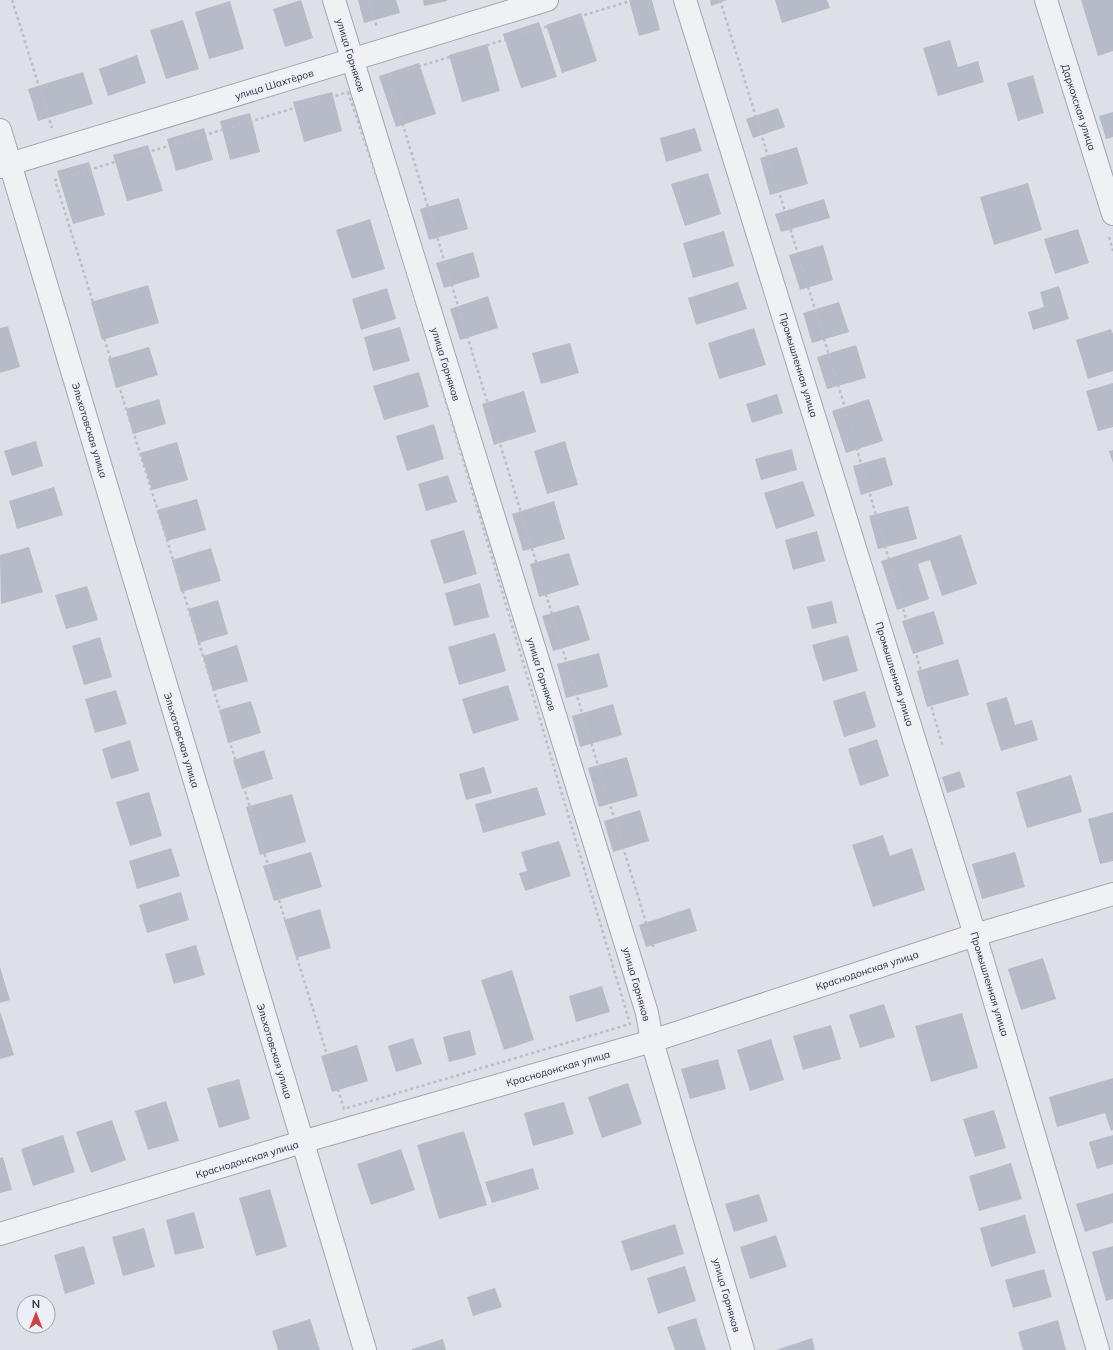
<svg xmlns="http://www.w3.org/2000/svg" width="1113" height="1350" font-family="Mulish,sans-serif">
<rect width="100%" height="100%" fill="#dde0e7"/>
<path fill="#b7bbc7" d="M 301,0 L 313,38 L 285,47 L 273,9 Z
M 358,0 L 396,0 L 400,13 L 364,23 Z
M 423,0 L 447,0 L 447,1 L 424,6 Z
M 629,0 L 652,0 L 660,30 L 639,36 Z
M 710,0 L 727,0 L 711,6 Z
M 775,0 L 827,0 L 830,8 L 782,23 Z
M 1081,0 L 1113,0 L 1113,51 L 1098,56 Z
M 230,1 L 244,49 L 209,59 L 195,12 Z
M 581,13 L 597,61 L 562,73 L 546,25 Z
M 183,20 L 199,69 L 166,79 L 150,30 Z
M 539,22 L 557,77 L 521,88 L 503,34 Z
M 950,40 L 958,67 L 978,61 L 984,82 L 938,96 L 923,48 Z
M 487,44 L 500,91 L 462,102 L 449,55 Z
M 137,55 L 146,83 L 108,96 L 99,69 Z
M 419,63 L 436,114 L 396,127 L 379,76 Z
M 83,72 L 93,104 L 38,121 L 28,89 Z
M 1033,75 L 1044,113 L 1018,121 L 1007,83 Z
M 332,92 L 342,131 L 304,142 L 293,102 Z
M 778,108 L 785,127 L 753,138 L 746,119 Z
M 1113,112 L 1113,137 L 1106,139 L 1099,116 Z
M 250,113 L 260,152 L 230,160 L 220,121 Z
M 204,128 L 213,160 L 176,171 L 167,139 Z
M 695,128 L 702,151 L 666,162 L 660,138 Z
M 148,145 L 163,191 L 127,201 L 113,155 Z
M 797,147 L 808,184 L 770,195 L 760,158 Z
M 89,162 L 105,215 L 73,224 L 57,171 Z
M 708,173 L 721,214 L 685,226 L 671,184 Z
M 1028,183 L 1042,230 L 994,245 L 980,197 Z
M 459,198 L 468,229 L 429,240 L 420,209 Z
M 824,199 L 830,218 L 781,232 L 775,214 Z
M 370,219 L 385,269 L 352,279 L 336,230 Z
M 1078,229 L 1089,263 L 1055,274 L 1044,239 Z
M 724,231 L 734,266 L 693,278 L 683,243 Z
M 823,245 L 833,280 L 800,290 L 789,255 Z
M 473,252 L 480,277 L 444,288 L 436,263 Z
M 738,282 L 747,309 L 696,325 L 688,298 Z
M 148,285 L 159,323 L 102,340 L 91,302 Z
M 1059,286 L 1069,319 L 1033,330 L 1028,312 L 1044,307 L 1040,292 Z
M 387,288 L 396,319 L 361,330 L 352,299 Z
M 488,296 L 498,328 L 460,340 L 450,309 Z
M 839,302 L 849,332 L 812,343 L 803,313 Z
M 8,326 L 20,367 L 0,373 L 0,328 Z
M 400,327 L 410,361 L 373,371 L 364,337 Z
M 754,328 L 766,365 L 719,379 L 708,343 Z
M 1111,329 L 1113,334 L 1113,371 L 1088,379 L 1076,340 Z
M 570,343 L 579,373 L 541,384 L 532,353 Z
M 856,345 L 866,378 L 827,389 L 817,357 Z
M 149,347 L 158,375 L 116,388 L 108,359 Z
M 419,372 L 429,407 L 384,420 L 373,386 Z
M 1113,383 L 1113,427 L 1098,431 L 1086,391 Z
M 524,391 L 536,432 L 494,445 L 482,404 Z
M 777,394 L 783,413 L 752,423 L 746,404 Z
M 159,399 L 166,424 L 133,434 L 126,409 Z
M 869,399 L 883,441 L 846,453 L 832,411 Z
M 434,424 L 444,459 L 407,471 L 396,436 Z
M 36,441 L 43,466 L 12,476 L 4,451 Z
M 565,441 L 578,485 L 547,494 L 534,451 Z
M 177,442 L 188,480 L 152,490 L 140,453 Z
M 792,449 L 797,470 L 761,480 L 755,459 Z
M 1113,450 L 1113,463 L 1109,451 Z
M 885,457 L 893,485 L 861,495 L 853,466 Z
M 448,475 L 457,502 L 426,511 L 418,484 Z
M 803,481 L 815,516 L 776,529 L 764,493 Z
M 54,487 L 63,515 L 17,529 L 9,501 Z
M 197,499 L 206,530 L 167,541 L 157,510 Z
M 554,501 L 565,539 L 523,551 L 512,514 Z
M 908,506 L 917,539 L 878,549 L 869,516 Z
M 464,530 L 477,574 L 444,584 L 430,540 Z
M 817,531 L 825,561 L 793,570 L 785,540 Z
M 961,535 L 977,584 L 942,596 L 930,560 L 918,564 L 929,599 L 897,610 L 881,561 Z
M 29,547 L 43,592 L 1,604 L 0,555 Z
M 211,548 L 221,581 L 181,592 L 172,560 Z
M 569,553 L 579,585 L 539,597 L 530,564 Z
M 480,583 L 489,617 L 454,626 L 445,593 Z
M 87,586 L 98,620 L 66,629 L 55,595 Z
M 218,600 L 228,634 L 198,643 L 188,609 Z
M 832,601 L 837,623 L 812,629 L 807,607 Z
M 579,605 L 590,640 L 553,651 L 542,616 Z
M 934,611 L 944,644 L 913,654 L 902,621 Z
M 495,633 L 506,671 L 459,685 L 448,647 Z
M 848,635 L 858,671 L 823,681 L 812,645 Z
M 100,637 L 112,677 L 84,685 L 72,646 Z
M 237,645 L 248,681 L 213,691 L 203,656 Z
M 599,653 L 608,687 L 566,698 L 557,664 Z
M 958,659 L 969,695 L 927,707 L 917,671 Z
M 508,685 L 519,720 L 473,734 L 462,699 Z
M 116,690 L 127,724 L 95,733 L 85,699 Z
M 865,691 L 876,727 L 844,737 L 833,701 Z
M 1007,697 L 1015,725 L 1032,720 L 1038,740 L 1001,751 L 986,703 Z
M 251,701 L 261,733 L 228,743 L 219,710 Z
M 613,704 L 622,735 L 580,747 L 572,716 Z
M 877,739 L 889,776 L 860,786 L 848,749 Z
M 130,740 L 139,771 L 111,779 L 102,749 Z
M 264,750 L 273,779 L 242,789 L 233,760 Z
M 627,757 L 638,796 L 599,807 L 588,768 Z
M 484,767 L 492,793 L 466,800 L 459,774 Z
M 960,771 L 965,787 L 947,793 L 942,777 Z
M 1071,775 L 1082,812 L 1027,828 L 1016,792 Z
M 537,787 L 546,815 L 483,833 L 475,804 Z
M 149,792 L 162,836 L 130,846 L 116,802 Z
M 292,794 L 306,842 L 260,855 L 246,807 Z
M 640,810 L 649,841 L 613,852 L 604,821 Z
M 1113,812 L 1113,861 L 1100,864 L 1088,819 Z
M 883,835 L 890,856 L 912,848 L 925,890 L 873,907 L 852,845 Z
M 559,841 L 571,876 L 525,891 L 519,873 L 527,871 L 521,852 Z
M 171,848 L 180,876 L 137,889 L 129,861 Z
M 311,852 L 322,887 L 274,901 L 263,866 Z
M 1015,852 L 1025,887 L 982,899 L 972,864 Z
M 181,892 L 189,920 L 147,933 L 139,905 Z
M 690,908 L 697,931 L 646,947 L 639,925 Z
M 320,909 L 331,948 L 296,958 L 284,920 Z
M 196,945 L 205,975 L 174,984 L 165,954 Z
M 1043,958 L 1056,999 L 1021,1010 L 1008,969 Z
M 0,967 L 10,1000 L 0,1003 Z
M 512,970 L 534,1040 L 504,1050 L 481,980 Z
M 602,986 L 610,1012 L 576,1022 L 569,996 Z
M 884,1004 L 895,1037 L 860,1048 L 849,1015 Z
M 0,1011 L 14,1055 L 0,1059 Z
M 962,1013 L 978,1068 L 931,1082 L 915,1026 Z
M 831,1025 L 841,1059 L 803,1070 L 793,1036 Z
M 470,1030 L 476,1055 L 449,1062 L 443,1037 Z
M 413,1038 L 422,1064 L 396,1072 L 388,1046 Z
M 771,1039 L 784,1080 L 750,1091 L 737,1050 Z
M 357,1045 L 368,1081 L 332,1092 L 321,1056 Z
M 718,1059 L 726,1089 L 690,1099 L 681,1069 Z
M 1113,1078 L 1113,1130 L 1111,1131 L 1105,1113 L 1057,1127 L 1049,1097 Z
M 239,1079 L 250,1119 L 219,1128 L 207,1088 Z
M 628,1083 L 642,1124 L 602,1138 L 588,1097 Z
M 166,1101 L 179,1141 L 148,1150 L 135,1111 Z
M 564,1102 L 574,1134 L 533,1146 L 524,1113 Z
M 994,1110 L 1006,1148 L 975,1157 L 963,1119 Z
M 112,1120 L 126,1160 L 91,1173 L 76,1132 Z
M 464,1131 L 487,1205 L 439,1219 L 417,1145 Z
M 63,1135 L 75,1172 L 33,1186 L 21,1149 Z
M 1113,1135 L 1113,1164 L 1097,1169 L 1089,1142 Z
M 401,1149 L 415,1190 L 371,1205 L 357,1164 Z
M 3,1157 L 12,1190 L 0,1193 L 0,1158 Z
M 1011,1163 L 1022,1199 L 979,1211 L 969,1176 Z
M 533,1168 L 539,1189 L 492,1203 L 485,1182 Z
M 270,1189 L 287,1247 L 256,1256 L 239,1198 Z
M 1113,1193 L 1113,1223 L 1085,1232 L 1076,1204 Z
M 759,1194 L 768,1221 L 734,1232 L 725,1204 Z
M 194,1212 L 204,1248 L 175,1255 L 166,1220 Z
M 1025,1215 L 1036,1253 L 991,1267 L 980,1228 Z
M 675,1224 L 684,1254 L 631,1271 L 621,1241 Z
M 144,1228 L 155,1267 L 123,1276 L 112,1237 Z
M 776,1235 L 787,1267 L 750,1279 L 740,1247 Z
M 84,1246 L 95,1284 L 65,1294 L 54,1255 Z
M 1113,1246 L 1113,1299 L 1106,1301 L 1092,1252 Z
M 685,1266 L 696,1301 L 658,1314 L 647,1278 Z
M 1044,1269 L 1052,1297 L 1013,1308 L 1005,1280 Z
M 495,1288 L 502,1307 L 473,1316 L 467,1297 Z
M 696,1318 L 706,1350 L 675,1350 L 667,1327 Z
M 310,1319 L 320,1350 L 278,1350 L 272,1331 Z
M 1058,1320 L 1066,1350 L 1023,1350 L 1018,1332 Z
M 812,1338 L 815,1350 L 776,1350 Z
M 443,1339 L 446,1350 L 412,1350 L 412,1349 Z"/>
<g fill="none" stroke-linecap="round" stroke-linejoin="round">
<defs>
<path id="minor" d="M 334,0 L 647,1013 L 652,1041 L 743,1350
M 685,0 L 975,935 L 1098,1350
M 1046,0 L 1113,214
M 0,130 L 365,1350
M 0,167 L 547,0
M 0,1234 L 302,1142 L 652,1041 L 975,935 L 1113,894"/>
</defs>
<use href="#minor" stroke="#a3a6b1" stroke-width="24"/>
<path stroke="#bcbec5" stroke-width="2.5" stroke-dasharray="3 3" stroke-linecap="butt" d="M 12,0 L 52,128
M 368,0 L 377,27
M 633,0 L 388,76 L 654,949
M 720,0 L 841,394 L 943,747
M 348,92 L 401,250 L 630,1024 L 344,1109 L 55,180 Z
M 1109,237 L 1113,251"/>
<use href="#minor" stroke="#f0f1f5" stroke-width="22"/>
</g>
<g text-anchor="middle" stroke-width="3.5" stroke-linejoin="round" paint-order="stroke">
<g font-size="10" fill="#272c3e" stroke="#eceff5">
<text transform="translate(351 55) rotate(73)" y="4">улица Горняков</text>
<text transform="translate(274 84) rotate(-17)" y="4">улица Шахтёров</text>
<text transform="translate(1079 107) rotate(72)" y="4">Даркохская улица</text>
<text transform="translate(446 364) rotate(73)" y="4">улица Горняков</text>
<text transform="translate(799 365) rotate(73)" y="4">Промышленная улица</text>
<text transform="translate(90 430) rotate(73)" y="4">Эльхотовская улица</text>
<text transform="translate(542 674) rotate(73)" y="4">улица Горняков</text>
<text transform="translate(895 674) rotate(73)" y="4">Промышленная улица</text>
<text transform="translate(182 740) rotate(73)" y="4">Эльхотовская улица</text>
<text transform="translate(867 970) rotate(-18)" y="4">Краснодонская улица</text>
<text transform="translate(637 984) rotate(74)" y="4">улица Горняков</text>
<text transform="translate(990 984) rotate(73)" y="4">Промышленная улица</text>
<text transform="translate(275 1051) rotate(73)" y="4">Эльхотовская улица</text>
<text transform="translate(558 1068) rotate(-16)" y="4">Краснодонская улица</text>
<text transform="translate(247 1159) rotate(-17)" y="4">Краснодонская улица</text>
<text transform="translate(727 1295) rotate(74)" y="4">улица Горняков</text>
</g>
</g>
<g transform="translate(36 1314)"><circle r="19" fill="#eceff5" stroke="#9da1ac"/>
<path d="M0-3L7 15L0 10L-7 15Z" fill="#ce4045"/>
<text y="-6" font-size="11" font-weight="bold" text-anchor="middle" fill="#272c3e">N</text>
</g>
</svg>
